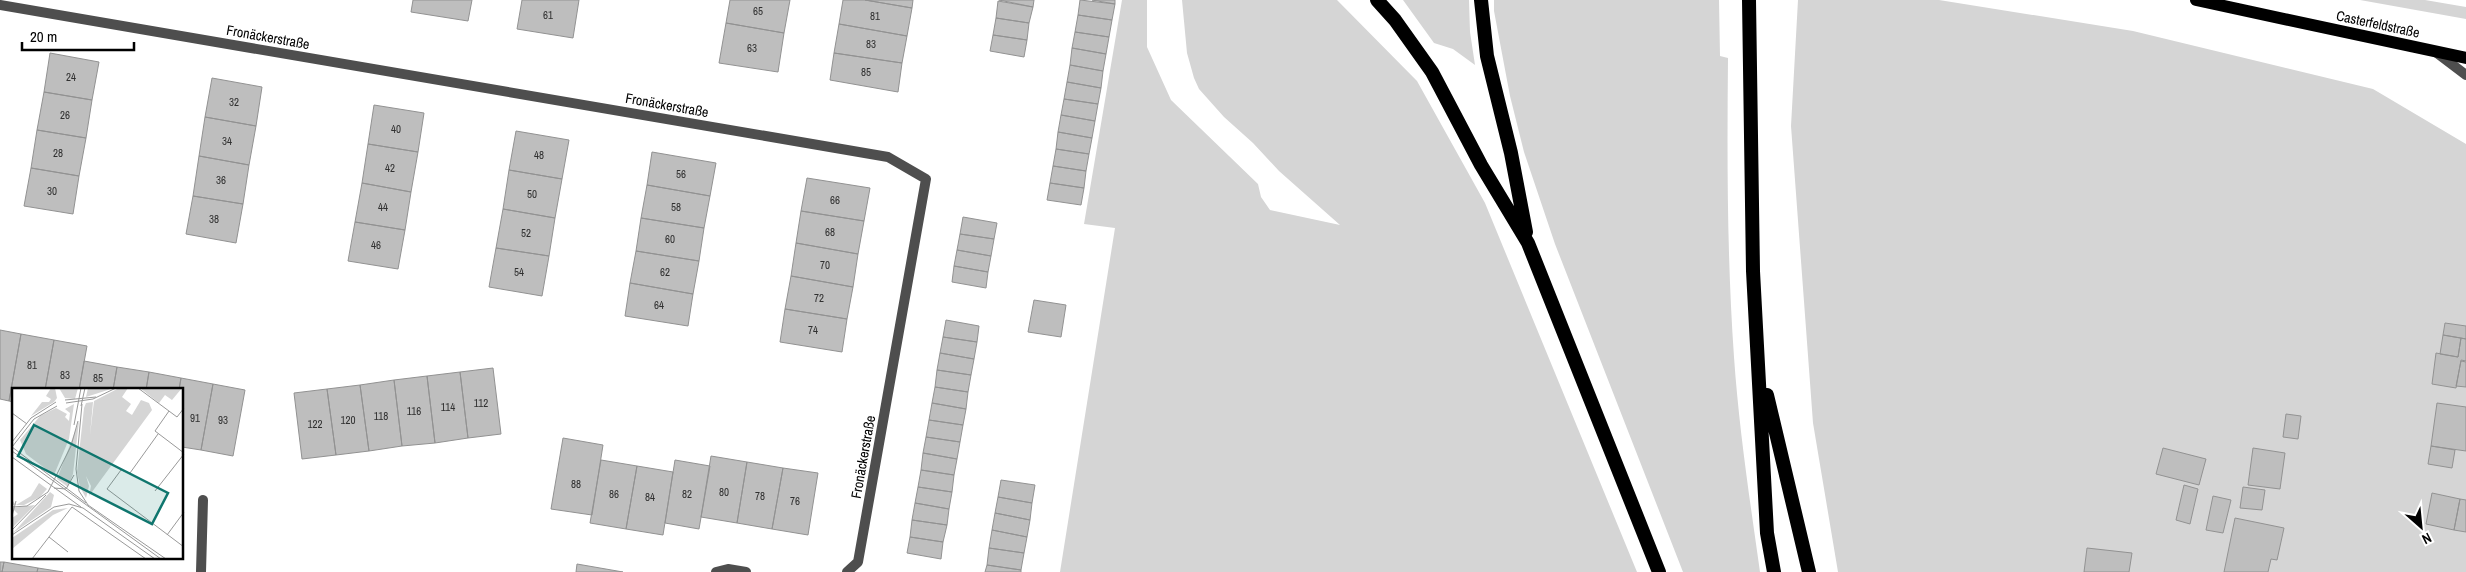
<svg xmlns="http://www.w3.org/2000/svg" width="2466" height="572" font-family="'Archivo Narrow',sans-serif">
<rect width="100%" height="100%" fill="#fff"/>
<path fill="#d5d5d5" d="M 1122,0 L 1147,0 L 1147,47 L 1171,100 L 1258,184 L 1261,197 L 1270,210 L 1340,225 L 1279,171 L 1253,143 L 1224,117 L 1199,89 L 1194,78 L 1187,53 L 1182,0 L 1337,0 L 1417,81 L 1485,203 L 1637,572 L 1060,572 L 1115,228 L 1084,224 Z
M 1403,0 L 1469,0 L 1470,32 L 1475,65 L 1453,49 L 1434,43 Z
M 1494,0 L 1719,0 L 1720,56 L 1728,58 C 1727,158 1727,257 1734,357 C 1739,429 1750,501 1760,572 L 1683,572 L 1555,244 L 1524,152 L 1510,96 L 1494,11 Z
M 1798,0 L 1939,0 L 2133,31 L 2373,89 L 2466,144 L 2466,572 L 1838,572 L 1813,423 L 1791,126 Z
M 2360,0 L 2425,0 L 2466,7 L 2466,19 Z"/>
<path fill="#bebebe" stroke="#929292" d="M 413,0 L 472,0 L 468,21 L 411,12 Z
M 522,0 L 579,0 L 573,38 L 517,29 Z
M 730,0 L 790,0 L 784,33 L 726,23 Z
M 843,0 L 865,0 L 912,8 L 907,36 L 839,24 Z
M 865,0 L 913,0 L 912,8 Z
M 999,0 L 1034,0 L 1033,7 Z
M 1080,0 L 1115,4 L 1112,20 L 1078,15 Z
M 1092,0 L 1115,0 L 1115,4 Z
M 998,1 L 1033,7 L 1029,23 L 996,18 Z
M 1078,15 L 1112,20 L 1109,37 L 1075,32 Z
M 996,18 L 1029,23 L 1027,40 L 993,35 Z
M 726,23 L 784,33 L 778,72 L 719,63 Z
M 839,24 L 907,36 L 902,63 L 834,53 Z
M 1075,32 L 1109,37 L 1106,54 L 1072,48 Z
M 993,35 L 1027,40 L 1024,57 L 990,51 Z
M 1072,48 L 1106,54 L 1103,71 L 1070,65 Z
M 50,53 L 99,62 L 92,100 L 44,92 Z
M 834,53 L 902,63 L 898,92 L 830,80 Z
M 1070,65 L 1103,71 L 1101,88 L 1067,82 Z
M 212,78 L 262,87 L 256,126 L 205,117 Z
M 1067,82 L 1101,88 L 1098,104 L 1064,99 Z
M 44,92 L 92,100 L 86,138 L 37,130 Z
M 1064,99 L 1098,104 L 1095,121 L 1061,115 Z
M 374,105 L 424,113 L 418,152 L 368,144 Z
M 1061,115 L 1095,121 L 1092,138 L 1058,132 Z
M 205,117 L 256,126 L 249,165 L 199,156 Z
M 37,130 L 86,138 L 79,176 L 31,168 Z
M 516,131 L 569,140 L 562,179 L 509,170 Z
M 1058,132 L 1092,138 L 1089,154 L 1056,149 Z
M 368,144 L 418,152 L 411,192 L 362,183 Z
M 1056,149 L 1089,154 L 1086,171 L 1053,166 Z
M 652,152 L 716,163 L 710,196 L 647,185 Z
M 199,156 L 249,165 L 243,204 L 193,196 Z
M 1053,166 L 1086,171 L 1084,188 L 1050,183 Z
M 31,168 L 79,176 L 73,214 L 24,206 Z
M 509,170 L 562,179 L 555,218 L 503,209 Z
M 807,178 L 870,188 L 864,221 L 801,211 Z
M 362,183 L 411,192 L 405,230 L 355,222 Z
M 1050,183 L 1084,188 L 1081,205 L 1047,200 Z
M 647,185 L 710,196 L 704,228 L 641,218 Z
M 193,196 L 243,204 L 236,243 L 186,234 Z
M 503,209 L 555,218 L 549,256 L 496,248 Z
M 801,211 L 864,221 L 858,254 L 796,243 Z
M 963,217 L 997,223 L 994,239 L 960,234 Z
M 641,218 L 704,228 L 699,261 L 636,251 Z
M 355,222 L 405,230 L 398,269 L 348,261 Z
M 960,234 L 994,239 L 991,256 L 957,250 Z
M 796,243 L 858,254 L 853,287 L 791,276 Z
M 496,248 L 549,256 L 542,296 L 489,287 Z
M 957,250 L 991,256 L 988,272 L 954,266 Z
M 636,251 L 699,261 L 693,294 L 630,283 Z
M 954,266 L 988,272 L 986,288 L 952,282 Z
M 791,276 L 853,287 L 847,319 L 785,309 Z
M 630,283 L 693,294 L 688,326 L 625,316 Z
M 1034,300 L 1066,305 L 1061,337 L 1028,332 Z
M 785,309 L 847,319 L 842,352 L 780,342 Z
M 946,320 L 979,326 L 977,342 L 943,337 Z
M 2445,323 L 2466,326 L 2466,339 L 2443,335 Z
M 0,330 L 21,334 L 9,401 L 0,399 Z
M 21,334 L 54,340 L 45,390 L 14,390 L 14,402 L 9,401 Z
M 2443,335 L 2461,338 L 2458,357 L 2440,354 Z
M 943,337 L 977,342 L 974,359 L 940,353 Z
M 2461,338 L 2466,339 L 2466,361 L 2461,360 L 2456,388 L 2432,384 L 2436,353 L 2458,357 Z
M 54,340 L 87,346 L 79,390 L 45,390 Z
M 940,353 L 974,359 L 971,375 L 937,370 Z
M 84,361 L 117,367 L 113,390 L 79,390 Z
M 2461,361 L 2466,362 L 2466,387 L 2456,386 Z
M 117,367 L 149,372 L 146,390 L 113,390 Z
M 493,368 L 501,434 L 468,438 L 460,372 Z
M 937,370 L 971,375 L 968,392 L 935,387 Z
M 149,372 L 181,378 L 179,390 L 146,390 Z
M 460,372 L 468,438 L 435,443 L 427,376 Z
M 427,376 L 435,443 L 402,446 L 394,380 Z
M 181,378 L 213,384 L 201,450 L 182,447 L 182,390 L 179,390 Z
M 394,380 L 402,446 L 369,451 L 360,385 Z
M 213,384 L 245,390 L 233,456 L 201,450 Z
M 360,385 L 369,451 L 336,455 L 327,389 Z
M 935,387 L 968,392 L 966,409 L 932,403 Z
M 327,389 L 336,455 L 302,459 L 294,393 Z
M 932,403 L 966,409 L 963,425 L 929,420 Z
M 2437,403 L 2466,407 L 2466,451 L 2431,446 Z
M 2286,414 L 2301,416 L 2298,439 L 2283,437 Z
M 929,420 L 963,425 L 960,442 L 926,437 Z
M 926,437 L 960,442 L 957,459 L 923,453 Z
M 563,438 L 603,445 L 592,515 L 551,509 Z
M 2431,446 L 2455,450 L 2452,468 L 2428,464 Z
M 2163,448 L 2206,459 L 2199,485 L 2156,474 Z
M 2253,448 L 2285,453 L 2280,489 L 2248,485 Z
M 923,453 L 957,459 L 954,475 L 921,470 Z
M 711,456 L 747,462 L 737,523 L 701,517 Z
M 601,460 L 637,466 L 626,529 L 590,523 Z
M 675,460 L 710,466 L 699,529 L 665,523 Z
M 747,462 L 783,468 L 772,529 L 737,523 Z
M 637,466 L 673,472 L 663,535 L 626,529 Z
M 783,468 L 818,473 L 808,535 L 772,529 Z
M 921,470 L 954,475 L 952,492 L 918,487 Z
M 1001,480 L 1035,485 L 1032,503 L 998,497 Z
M 2184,485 L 2198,489 L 2190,524 L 2176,520 Z
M 918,487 L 952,492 L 949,509 L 915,503 Z
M 2243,487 L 2265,490 L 2262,510 L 2240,508 Z
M 2432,493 L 2460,499 L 2454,530 L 2426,524 Z
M 2213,496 L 2231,500 L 2223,533 L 2206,530 Z
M 998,497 L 1032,503 L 1030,520 L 995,513 Z
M 2460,499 L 2466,500 L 2466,532 L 2454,530 Z
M 915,503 L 949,509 L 947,525 L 912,520 Z
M 995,513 L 1030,520 L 1027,537 L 992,530 Z
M 2235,518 L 2284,528 L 2277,560 L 2271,559 L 2268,572 L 2224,572 Z
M 912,520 L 947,525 L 943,542 L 910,537 Z
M 992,530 L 1027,537 L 1024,553 L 989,548 Z
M 910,537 L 943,542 L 941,559 L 907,553 Z
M 989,548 L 1024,553 L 1021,570 L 987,565 Z
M 2087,548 L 2132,553 L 2129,572 L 2084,572 Z
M 0,562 L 4,562 L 2,572 L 0,572 Z
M 4,562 L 38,568 L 37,572 L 2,572 Z
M 577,564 L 623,572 L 576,572 Z
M 987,565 L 1021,570 L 1021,572 L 985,572 Z
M 38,568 L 63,572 L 37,572 Z"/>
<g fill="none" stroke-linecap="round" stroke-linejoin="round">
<path stroke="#4e4e4e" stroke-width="10" d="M 0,5 L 888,157 L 926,179 L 858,562 L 847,572
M 201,572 L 203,500
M 716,572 L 728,569 L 746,572"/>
<path stroke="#4e4e4e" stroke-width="10" d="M 2437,53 L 2466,75"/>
<path stroke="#000" stroke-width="12" d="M 2196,0 L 2466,58"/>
<path stroke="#000" stroke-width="14" d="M 1377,0 L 1395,20 L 1432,72 L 1481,165 L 1528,243 L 1659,572
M 1481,0 L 1487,56 L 1511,153 L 1526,232
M 1749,0 L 1753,271 L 1767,533 L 1774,572
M 1767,395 L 1809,572"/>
</g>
<g text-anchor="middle" stroke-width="4.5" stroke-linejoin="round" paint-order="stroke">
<g font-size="11" fill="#303030">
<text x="758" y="15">65</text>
<text x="548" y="19">61</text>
<text x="875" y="20">81</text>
<text x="871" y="48">83</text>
<text x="752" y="52">63</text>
<text x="866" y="76">85</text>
<text x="71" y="81">24</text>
<text x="234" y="106">32</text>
<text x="65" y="119">26</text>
<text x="396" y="133">40</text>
<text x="227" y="145">34</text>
<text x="58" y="157">28</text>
<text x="539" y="159">48</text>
<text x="390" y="172">42</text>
<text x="681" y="178">56</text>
<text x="221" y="184">36</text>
<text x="52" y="195">30</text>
<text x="532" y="198">50</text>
<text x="835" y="204">66</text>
<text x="383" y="211">44</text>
<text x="676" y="211">58</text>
<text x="214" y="223">38</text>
<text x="830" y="236">68</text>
<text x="526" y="237">52</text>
<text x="670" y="243">60</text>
<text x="376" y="249">46</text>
<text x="825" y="269">70</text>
<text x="519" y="276">54</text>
<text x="665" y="276">62</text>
<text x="819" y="302">72</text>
<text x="659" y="309">64</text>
<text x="813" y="334">74</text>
<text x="32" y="369">81</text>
<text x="65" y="379">83</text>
<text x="98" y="382">85</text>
<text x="481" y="407">112</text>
<text x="448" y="411">114</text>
<text x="414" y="415">116</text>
<text x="381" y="420">118</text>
<text x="195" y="422">91</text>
<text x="223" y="424">93</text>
<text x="348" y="424">120</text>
<text x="315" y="428">122</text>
<text x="576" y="488">88</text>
<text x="724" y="496">80</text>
<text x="614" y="498">86</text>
<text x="687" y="498">82</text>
<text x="760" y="500">78</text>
<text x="650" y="501">84</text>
<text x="795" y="505">76</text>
</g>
<g font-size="14" fill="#000" stroke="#fff">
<text transform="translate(2378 24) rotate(12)" y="5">Casterfeldstraße</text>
<text transform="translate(268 37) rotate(10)" y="5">Fronäckerstraße</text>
<text transform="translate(667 105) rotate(10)" y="5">Fronäckerstraße</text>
<text transform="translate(863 457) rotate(-80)" y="5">Fronäckerstraße</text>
</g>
</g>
<g transform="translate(12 388)">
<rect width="171" height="171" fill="#fff"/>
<path d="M 39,0 L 43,0 L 45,10 L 42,14 L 19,28 L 30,14 L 37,14 L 39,11 L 34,8 ZM 47,0 L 66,0 L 63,11 L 53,10 ZM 76,0 L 102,0 L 74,9 ZM 107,0 L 116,0 L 110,9 L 119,16 L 114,23 L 120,27 L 129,12 L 137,15 L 140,22 L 77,108 L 79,98 L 74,88 L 77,98 L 74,110 L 68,99 L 65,84 L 72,20 L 74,15 L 81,14 L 78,47 L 82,13 ZM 128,0 L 170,0 L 160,12 L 153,7 L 147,15 ZM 62,16 L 57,51 L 42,87 L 14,66 L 8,52 L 28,28 L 44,20 L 55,26 L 53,29 L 57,33 L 58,25 L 53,21 ZM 67,33 L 61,86 L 56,99 L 45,91 ZM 27,95 L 35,101 L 28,109 L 12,117 L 0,117 L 0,112 L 4,117 L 19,108 ZM 38,104 L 42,107 L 39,119 L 1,145 ZM 23,117 L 0,140 L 0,130 L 6,126 L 0,120 ZM 56,120 L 41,127 L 0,161 L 0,150 L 41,122 Z" fill="#d5d5d5"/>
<path fill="none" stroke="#999" stroke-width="1" d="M 126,0 L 165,29 L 172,20M 53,12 L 84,9M 54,15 L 81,11 L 104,0M 70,16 L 64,81 L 67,103 L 76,117 L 154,171M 69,18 L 73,0M 157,23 L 143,43 L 172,65M 0,25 L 15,36M 62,37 L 69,0M 146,46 L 118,85 L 109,82 L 95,101 L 172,159M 0,54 L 19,30 L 44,14M 0,59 L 22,31 L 45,18M 0,59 L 74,115M 0,63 L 149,171M 0,69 L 69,119M 42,100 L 54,101 L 62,87M 143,103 L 172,66M 0,119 L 15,118 L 36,104 L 59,58 L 66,33M 0,128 L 4,113M 0,142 L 34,107M 0,147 L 42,119 L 57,116 L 71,120 L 143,171M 155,147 L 172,124M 37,149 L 56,164M 20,171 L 60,119 L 134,171"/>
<path fill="#0f766e" fill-opacity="0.15" stroke="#0f766e" stroke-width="2.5" d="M 22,37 L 156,105 L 140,136 L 6,68 Z"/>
<rect width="171" height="171" fill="none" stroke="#000" stroke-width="2.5"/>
</g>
<g transform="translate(2421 527) rotate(153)" stroke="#ffffff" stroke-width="4" paint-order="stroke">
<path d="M0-4L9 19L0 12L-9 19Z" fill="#000000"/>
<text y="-8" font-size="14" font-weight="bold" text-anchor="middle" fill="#000000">N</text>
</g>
<path d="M22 42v8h112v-8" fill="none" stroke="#000000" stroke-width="2.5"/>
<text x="30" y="42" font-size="15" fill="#000000" stroke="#ffffff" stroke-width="4" paint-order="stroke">20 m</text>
</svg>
